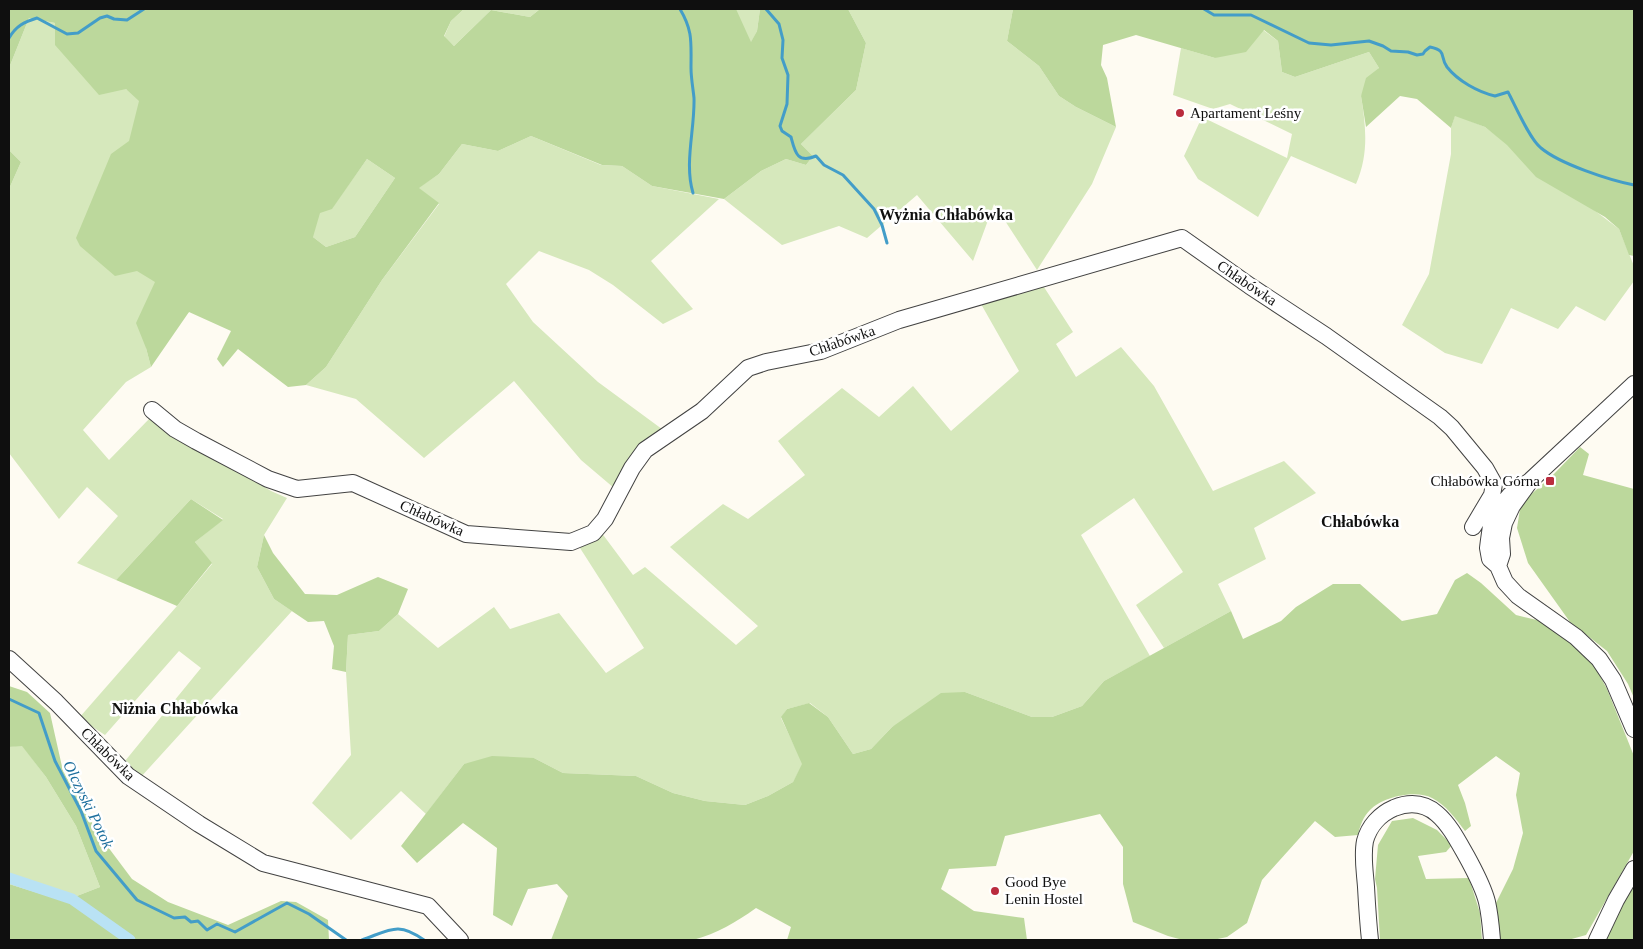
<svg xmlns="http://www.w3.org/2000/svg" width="1643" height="949" font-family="Georgia,serif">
<rect width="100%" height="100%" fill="#fefbf2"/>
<path fill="#d6e8bc" d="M 464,9 L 540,9 L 530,17 L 491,10 L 454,46 L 444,37 L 451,21 Z
M 696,9 L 760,9 L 757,31 L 751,43 Z
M 848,9 L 1013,9 L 1007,41 L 1039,66 L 1059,96 L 1076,107 L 1116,127 L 1092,184 L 1037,270 L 994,204 L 973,261 L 917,195 L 867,238 L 839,226 L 782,245 L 724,199 L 761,171 L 786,159 L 806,165 L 813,156 L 801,144 L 856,90 L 866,43 Z
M 29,18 L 55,23 L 126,89 L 332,208 L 367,159 L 395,178 L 355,237 L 326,247 L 313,237 L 189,312 L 146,348 L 151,367 L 126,382 L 83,430 L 109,460 L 150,418 L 271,491 L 287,498 L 264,535 L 257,567 L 274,599 L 292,611 L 140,778 L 125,761 L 201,668 L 179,651 L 105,735 L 79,718 L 177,606 L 212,564 L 195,542 L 223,519 L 191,499 L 116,580 L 77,563 L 118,516 L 87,487 L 59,519 L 9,453 L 9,189 L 21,162 L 9,150 L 9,68 Z
M 1263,30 L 1278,41 L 1282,72 L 1295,77 L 1369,52 L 1379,68 L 1361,96 C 1366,127 1369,154 1356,184 L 1291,156 L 1258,217 L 1198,179 L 1184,156 L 1202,117 L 1287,158 L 1292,134 L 1230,104 L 1213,109 L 1173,95 L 1181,48 L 1215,58 Z
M 1455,115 L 1485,127 L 1619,229 L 1634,266 L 1634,281 L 1605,321 L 1576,306 L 1558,329 L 1511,308 L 1482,364 L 1445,353 L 1402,325 L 1429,274 L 1451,154 L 1451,128 Z
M 531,136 L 601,165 L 622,166 L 652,186 L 719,199 L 651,261 L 693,309 L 663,324 L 613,285 L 589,270 L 539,251 L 506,284 L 533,322 L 598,382 L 666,432 L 614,488 L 581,460 L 514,381 L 424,458 L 356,399 L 306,385 L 326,367 L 382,280 L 439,204 L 418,188 L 439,174 L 462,144 L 498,151 Z
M 1042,284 L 1073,332 L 1056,344 L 1076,377 L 1121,347 L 1154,386 L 1213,491 L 1284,461 L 1316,493 L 1254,528 L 1266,559 L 1218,584 L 1231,611 L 1164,648 L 1136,605 L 1183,572 L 1134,498 L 1081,535 L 1150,656 L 1104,681 L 1082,706 L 1052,717 L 1032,717 L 965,692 L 892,727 L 871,749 L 853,754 L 828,717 L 810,703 L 787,709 L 781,718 L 803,764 L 793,782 L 768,796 L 745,805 L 705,801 L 673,793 L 636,776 L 563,773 L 534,758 L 464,764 L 426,814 L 401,791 L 351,840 L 312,803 L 351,755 L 346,672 L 348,635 L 379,631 L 398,614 L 438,648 L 494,607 L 510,629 L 559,613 L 606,673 L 644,648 L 580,548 L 601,532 L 633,575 L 645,567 L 736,645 L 758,626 L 670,547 L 723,504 L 748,519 L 805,475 L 778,441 L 842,388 L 879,417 L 913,386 L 951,431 L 1019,371 L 981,304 Z
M 22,745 L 46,777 L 76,826 L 100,887 L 64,901 L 9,884 L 9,747 Z"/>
<path fill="#bcd89c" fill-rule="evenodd" d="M 9,9 L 464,9 L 451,21 L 444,36 L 454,46 L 491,10 L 530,17 L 540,9 L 736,9 L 751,42 L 757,31 L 760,9 L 848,9 L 866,43 L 856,90 L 801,144 L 813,156 L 806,165 L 786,159 L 761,171 L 724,199 L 652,186 L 622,166 L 602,165 L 531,136 L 498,151 L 462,144 L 439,174 L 419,188 L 439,203 L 382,280 L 326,367 L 306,385 L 288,387 L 238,349 L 223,367 L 217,359 L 231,331 L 189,312 L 151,367 L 146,348 L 136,323 L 155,282 L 137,271 L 115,276 L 80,246 L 76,238 L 111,154 L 129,141 L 139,101 L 126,89 L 99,95 L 55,45 L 55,23 L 29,18 L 9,68 ZM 367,159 L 395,178 L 355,237 L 326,247 L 313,237 L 320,213 L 332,209 Z
M 1013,9 L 1634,9 L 1634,256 L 1629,255 L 1619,229 L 1605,217 L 1536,177 L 1507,145 L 1485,127 L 1455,116 L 1451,128 L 1417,99 L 1400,96 L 1366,127 L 1361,96 L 1366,78 L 1379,68 L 1369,52 L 1295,77 L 1282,72 L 1278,41 L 1264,30 L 1246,52 L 1215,58 L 1136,35 L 1103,45 L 1101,65 L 1107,78 L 1116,127 L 1076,107 L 1059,96 L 1039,66 L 1007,41 Z
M 9,150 L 21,162 L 9,189 Z
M 1580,447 L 1589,454 L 1583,475 L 1634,489 L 1634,698 L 1628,684 L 1607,651 L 1570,622 L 1528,563 L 1517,528 L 1521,503 L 1552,476 Z
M 191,499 L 223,520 L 195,542 L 212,563 L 177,606 L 116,580 Z
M 264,535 L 273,553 L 305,594 L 337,595 L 378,577 L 408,589 L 398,614 L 379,631 L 348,635 L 346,672 L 332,669 L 334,646 L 324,621 L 308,622 L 274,599 L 257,567 Z
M 1467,573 L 1481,583 L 1516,615 L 1541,621 L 1571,641 L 1593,663 L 1607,689 L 1634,756 L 1634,851 L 1586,935 L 1568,940 L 1499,940 L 1496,903 L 1513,869 L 1523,833 L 1516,795 L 1520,773 L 1496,756 L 1458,785 L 1465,803 L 1471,826 L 1465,831 C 1456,819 1446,805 1432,798 C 1416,789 1382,797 1370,810 C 1363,817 1360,826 1358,835 L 1335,837 L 1315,821 L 1262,880 L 1247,923 L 1227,937 L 1213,940 L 1183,940 L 1168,936 L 1133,922 L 1123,884 L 1123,847 L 1100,814 L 1005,836 L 996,866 L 949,869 L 941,889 L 974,911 L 1024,918 L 1027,940 L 787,940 L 791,927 L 756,908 C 735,923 718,933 693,940 L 551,940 L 568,896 L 557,884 L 528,889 L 512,926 L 493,915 L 497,848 L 463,823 L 417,863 L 401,846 L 464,764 L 492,756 L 534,758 L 563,773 L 636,776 L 673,793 L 705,801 L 745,805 L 768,796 L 793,782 L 802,764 L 781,717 L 787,709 L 809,703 L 828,717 L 853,754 L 871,749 L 892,727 L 941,693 L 965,692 L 1032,717 L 1052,717 L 1082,706 L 1104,681 L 1231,611 L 1243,639 L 1281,621 L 1296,607 L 1333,584 L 1360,584 L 1402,621 L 1437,614 L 1455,580 Z
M 9,686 L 27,692 L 50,713 L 63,771 L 99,835 L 132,879 L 168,902 L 228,925 L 281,901 L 296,902 L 328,920 L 329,940 L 9,940 L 9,884 L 64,901 L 100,887 L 76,826 L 46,777 L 22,746 L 9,747 Z
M 1413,818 L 1437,830 L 1452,845 L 1446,852 L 1418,856 L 1426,879 L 1469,878 L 1480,913 L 1482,940 L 1380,940 L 1377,888 L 1375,879 L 1378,845 L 1392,821 Z
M 1634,878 L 1634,940 L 1603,940 Z"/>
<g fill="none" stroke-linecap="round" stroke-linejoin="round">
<path stroke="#439dc8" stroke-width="3" d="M 680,9 C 693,31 691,42 691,68 C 691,78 693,88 694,98 C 695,129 684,163 693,193
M 766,9 L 779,24 L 783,40 L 782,58 L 788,75 L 787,104 L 780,126 L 782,131 L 791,137 C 795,152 797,164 816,156 L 824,165 L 843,175 L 874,209 L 882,225 L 887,243
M 1204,9 L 1214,15 L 1251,15 L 1309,43 L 1331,45 L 1369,41 L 1383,46 L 1391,51 L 1408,52 L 1417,55 L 1423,54 L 1425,51 L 1430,47 C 1448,51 1439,56 1447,67 C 1458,81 1478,92 1495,96 L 1508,92 C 1515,105 1530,140 1541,148 C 1560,164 1609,180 1634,185
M 9,38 C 16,26 24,22 37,18 L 67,34 L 78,33 L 100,18 L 107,16 L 114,19 L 127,20 L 144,9
M 9,699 L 39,713 L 55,761 L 81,811 L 96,851 L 137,900 L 174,918 L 185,917 L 191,922 L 198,921 L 207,930 L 217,924 L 235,932 L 287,903 L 309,914 L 346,940
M 362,940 C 390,930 398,921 424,940"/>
<path stroke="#b9e2f4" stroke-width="11" d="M 9,878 L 72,899 L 130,940"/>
<defs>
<path id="minor" d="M 152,410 L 175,429 L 196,441 L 268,479 L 297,489 L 353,483 L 466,534 L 571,542 L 593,533 L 605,519 L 632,468 L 645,450 L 702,411 L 748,368 L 766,362 L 821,351 L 899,320 L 1182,238 L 1250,286 L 1326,336 L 1440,417 L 1452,428 L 1485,468 L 1494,484 L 1492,495 L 1473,527
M 1530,481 L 1510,495 L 1496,512 L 1491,526 L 1489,540 L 1488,548 L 1490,559 L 1498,566 L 1505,582 L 1518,596 L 1576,637 L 1599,659 L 1613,680 L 1634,729
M 1498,566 L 1502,554 L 1501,538 L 1504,523 L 1512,506 L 1530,481 L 1634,384
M 9,659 L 56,702 L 128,776 L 199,824 L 263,863 L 428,906 L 460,940
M 1370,940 C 1368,922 1367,905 1366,887 C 1365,872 1362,856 1365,841 C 1369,826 1380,814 1394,808 C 1434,792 1451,829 1467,857 C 1475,872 1483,886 1487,902 C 1490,915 1491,928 1492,940
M 1597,940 L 1616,900 L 1634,869"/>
</defs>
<use href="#minor" stroke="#424242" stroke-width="18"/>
<use href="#minor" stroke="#fff" stroke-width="16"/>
</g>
<g fill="#ba2c3e" stroke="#fff" stroke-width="2">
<circle cx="1180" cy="113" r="5"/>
<rect x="1545" y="476" width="10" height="10" rx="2.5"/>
<circle cx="995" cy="891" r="5"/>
</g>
<g text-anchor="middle" stroke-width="5" stroke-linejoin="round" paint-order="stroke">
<g font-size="15" fill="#0f0f0f" stroke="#fff" text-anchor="start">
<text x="1190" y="118">Apartament Leśny</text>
<text x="1540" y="486" text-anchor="end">Chłabówka Górna</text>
<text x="1005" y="887">Good Bye<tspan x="1005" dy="17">Lenin Hostel</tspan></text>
</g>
<g font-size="15" fill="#0f0f0f" stroke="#fff">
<text transform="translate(1247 283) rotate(34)" y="5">Chłabówka</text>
<text transform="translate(842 341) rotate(-19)" y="5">Chłabówka</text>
<text transform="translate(432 518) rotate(24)" y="5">Chłabówka</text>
<text transform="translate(108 754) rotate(44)" y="5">Chłabówka</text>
</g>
<g font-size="16" font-weight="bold" fill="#0f0f0f" stroke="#fff">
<text x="946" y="220">Wyżnia Chłabówka</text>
<text x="1360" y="527">Chłabówka</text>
<text x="175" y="714">Niżnia Chłabówka</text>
</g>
<g font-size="16" font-style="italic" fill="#1d6f9d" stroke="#fff">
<text transform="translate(89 804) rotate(64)" y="6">Olczyski Potok</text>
</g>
</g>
<rect width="1643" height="949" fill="none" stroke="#0f0f0f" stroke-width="20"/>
</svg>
